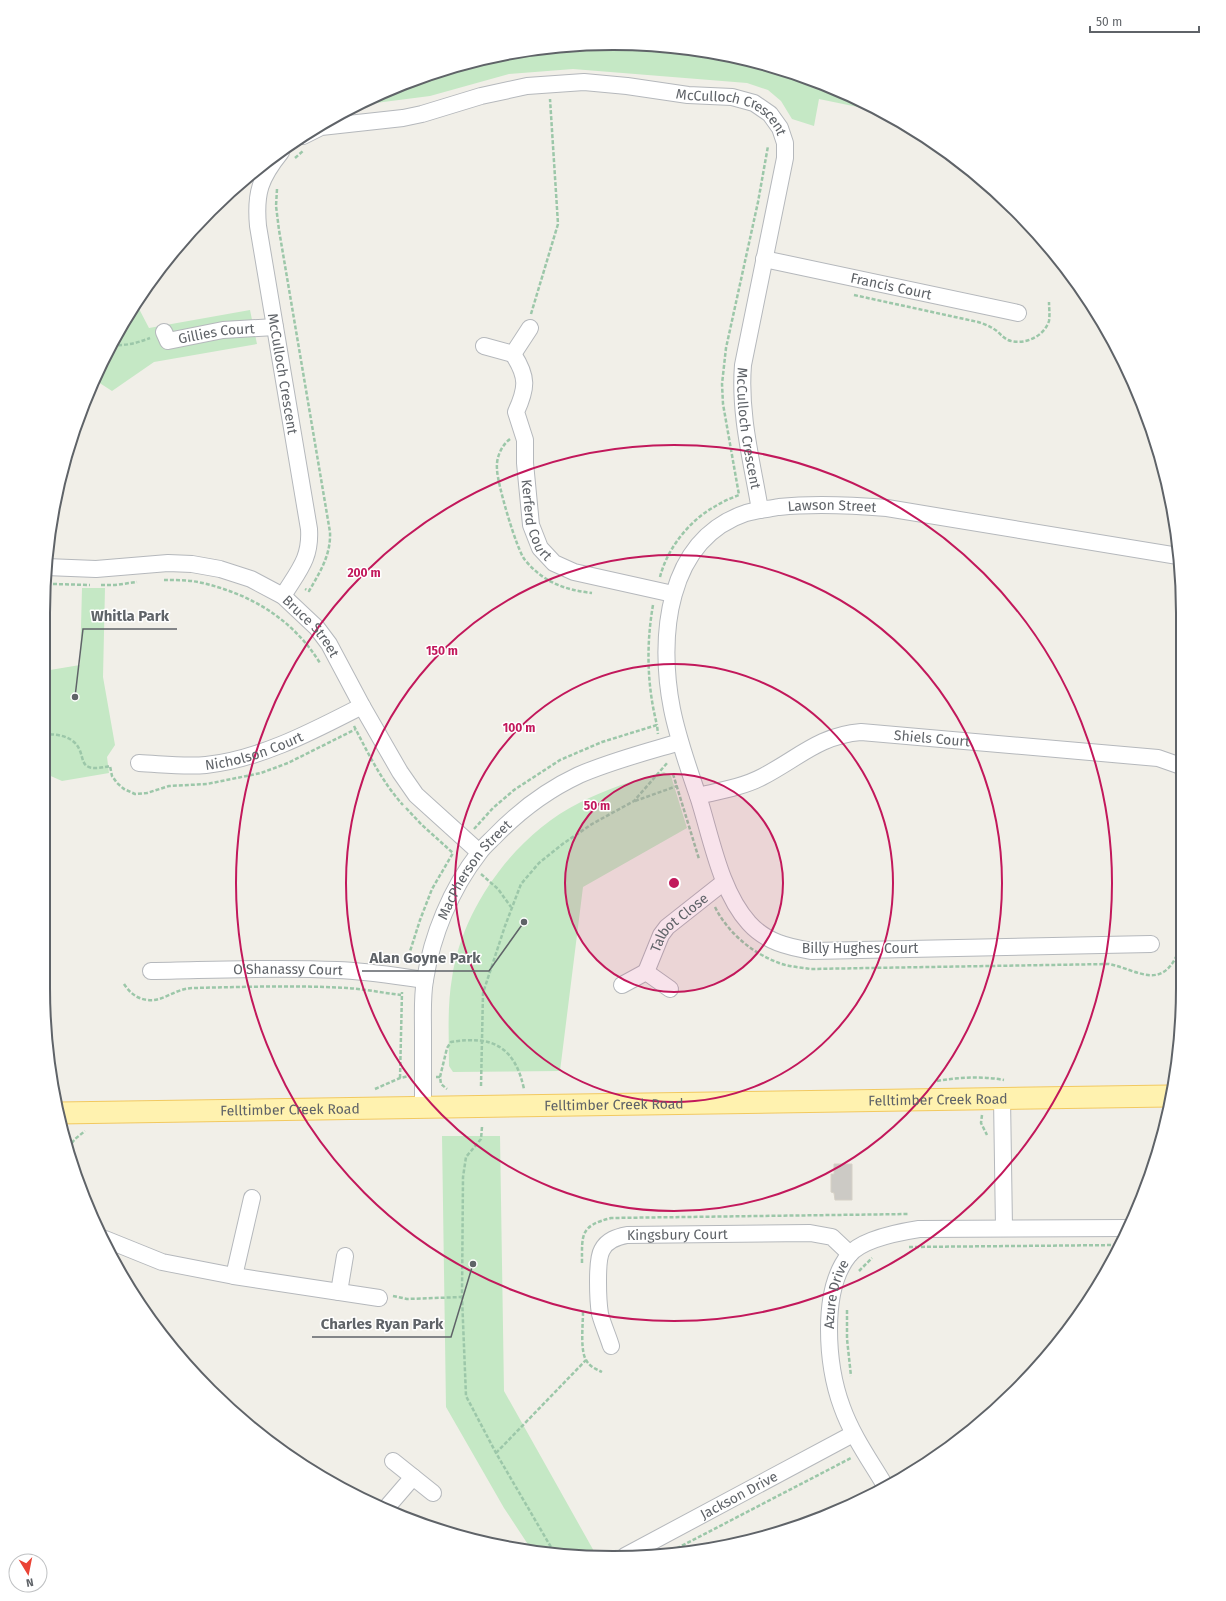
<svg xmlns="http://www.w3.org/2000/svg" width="1226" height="1601" font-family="'Fira Sans',sans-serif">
<rect width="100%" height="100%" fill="#f1efe8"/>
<path fill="#c5e8c5" d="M 613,43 L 724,54 L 831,86 L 877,111 L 819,99 L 814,126 L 792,119 L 781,101 L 768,90 L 747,83 L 573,69 L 509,74 L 430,96 L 360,105 L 395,86 L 502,54 Z
M 137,305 L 149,328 L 250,310 L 257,344 L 154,362 L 112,391 L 95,380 L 102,361 Z
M 82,588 L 105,588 L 103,677 L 115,745 L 107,757 L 109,773 L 62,781 L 44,773 L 44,671 L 80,665 Z
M 664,772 L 671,776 L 687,828 L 583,887 L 560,1071 L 453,1072 L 449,1066 C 449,1037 447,1007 452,978 C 462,908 515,835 579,803 C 606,789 634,780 664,772 Z
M 442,1136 L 500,1136 L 504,1391 L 595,1553 L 592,1555 L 533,1552 L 504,1508 L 446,1407 Z"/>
<path fill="#cccac5" stroke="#d6d1c6" d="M 834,1164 L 852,1164 L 852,1200 L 835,1200 L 834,1193 L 831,1192 L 831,1174 L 834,1174 Z"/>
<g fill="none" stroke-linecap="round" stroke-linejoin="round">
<defs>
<g id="minor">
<path id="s1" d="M 303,136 L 321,127 L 403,118 L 422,114 L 481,96 L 527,86 L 584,82 L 627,86 L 688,95 L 732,97 L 754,103 L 770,114 L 780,128 L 785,143 L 785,158 L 743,365 C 739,414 752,462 760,510"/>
<path id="s2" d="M 281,152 C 260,178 255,193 258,226 L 309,529 C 311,559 298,571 283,596"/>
<path id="s3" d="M 764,259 L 1018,313"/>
<path id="s4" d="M 164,332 L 168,341 L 223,330 L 275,327"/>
<path d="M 484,346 L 513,354 L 530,328"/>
<path id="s5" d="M 513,354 C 528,377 527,388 516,412 L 525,440 L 525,463 L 531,525 L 540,548 L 554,563 L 574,572 L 673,594"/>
<path id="s6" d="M 46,567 L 96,569 L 168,563 L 192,564 L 220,569 L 251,579 L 283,596 L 317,628 L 329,644 L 362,706 L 400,772 L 416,795 L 479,852"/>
<path id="s7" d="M 139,763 C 161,764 184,767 206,765 C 261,759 313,731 362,706"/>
<path id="s8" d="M 698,796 C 719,791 743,787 762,777 C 797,759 820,735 861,732 L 1158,758 L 1178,765"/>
<path id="s9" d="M 1151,944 L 812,951 C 788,947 766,942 749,923 C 720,891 711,836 698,796 C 688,767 678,739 672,709 C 658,638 666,540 746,513 C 757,510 768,509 779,507 C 816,503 851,505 887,508 L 1178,556"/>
<path id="s10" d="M 151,971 C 213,970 275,967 337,970 C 367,971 396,976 425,980"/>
<path id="s11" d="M 646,972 L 661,935 L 667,927 L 724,882"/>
<path d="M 622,985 L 646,972 L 670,989"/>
<path d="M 1002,1098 L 1004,1228"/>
<path id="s12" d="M 423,1107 C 423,1082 423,1057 423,1031 C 423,1014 422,997 425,980 C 432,935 451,889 479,853 C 483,847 489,842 494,837 C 518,812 547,790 579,775 C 611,761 646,752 680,742"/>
<path d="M 105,1239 L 162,1262 L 234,1276 L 379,1298"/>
<path d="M 234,1276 L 252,1198"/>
<path d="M 339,1292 L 345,1256"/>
<path id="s13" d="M 611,1346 C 608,1336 603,1325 600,1314 C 598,1302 596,1260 602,1250 C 607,1240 617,1237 627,1235 L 810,1233 L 832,1237 L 850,1254"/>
<path d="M 393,1461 L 433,1493"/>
<path id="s14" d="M 884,1484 C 869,1459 852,1435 842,1407 C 827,1366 820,1291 849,1255 C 862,1239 900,1232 919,1229 L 1128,1228"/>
<path d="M 388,1506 L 413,1477"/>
<path id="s15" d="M 625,1556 L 853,1434"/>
</g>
<g id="major">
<path id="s16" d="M 59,1113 L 1169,1096"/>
</g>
</defs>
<use href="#minor" stroke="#b5b8bc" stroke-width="18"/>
<use href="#major" stroke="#f2c960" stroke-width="23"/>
<path stroke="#9cc7a9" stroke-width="2.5" stroke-dasharray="4 2" stroke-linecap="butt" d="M 295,158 L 303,151
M 277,189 L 276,206 L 279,230 L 330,532 C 331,555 320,572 309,591 L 305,589
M 854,295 L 978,322 C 985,324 992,327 998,332 C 1001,335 1004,338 1008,340 C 1023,346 1044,337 1049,321 C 1050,314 1049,308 1049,302
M 531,314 L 558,224 L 550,99
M 112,345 C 126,346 137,343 150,338
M 510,439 C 501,446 496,458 497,469 C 497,483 517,551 525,560 C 543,582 565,590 592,593
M 660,577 C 667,549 689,521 714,507 C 722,502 731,498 739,495 L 723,404 L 722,384 L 726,348 L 758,202 L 768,146
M 164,580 C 175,580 187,580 198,582 C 249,593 292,618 320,663
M 53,584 L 90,585
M 101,585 L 115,585 L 137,582
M 653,605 C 646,645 647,686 657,725
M 354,726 C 368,753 382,782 403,805
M 44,734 C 54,734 66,735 74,742 C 89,756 73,774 110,766 L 112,776 L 117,783 L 124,789 L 135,794 L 147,793 L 169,786 L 207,784 L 261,773 L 288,763 L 356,729
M 673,774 L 699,859
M 635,801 L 677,786
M 406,808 L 422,825 L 453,853 L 432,889 L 420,920 L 406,964
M 474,829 L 493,808 L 514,790 L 560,760 L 602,742 L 657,725 L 658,734
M 481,874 L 498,889 L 511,907
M 715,907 C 728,933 752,953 779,963 C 789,967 800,967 810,969 L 1109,964 C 1138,970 1161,991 1178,953
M 124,984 C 130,993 137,999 148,1000 C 163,1002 174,989 192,988 C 243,987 295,985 347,988 C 365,989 383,993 401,995
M 436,1077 L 440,1077 L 441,1084 L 447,1089
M 440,1077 L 447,1048 L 451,1042 C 493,1035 515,1047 524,1089
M 400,1078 L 402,992
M 937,1081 C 960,1077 982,1076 1004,1080
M 481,1086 L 483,993 L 505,926 L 521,884 L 539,863 L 564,843 L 592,824 L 634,801 L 668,762
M 375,1089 L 400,1078 L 409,1076
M 982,1115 L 981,1123 L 987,1135
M 482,1127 L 481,1139 L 466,1157 L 463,1177 L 462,1297 L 466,1396 L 496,1453 L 555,1554
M 68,1148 L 75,1139 L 85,1131
M 909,1247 L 1119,1245
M 582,1263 C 582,1234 580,1226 611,1218 L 908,1214
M 859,1271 L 872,1258
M 393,1296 L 407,1299 L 462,1297
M 847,1310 L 847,1339 L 851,1376
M 583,1312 C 583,1324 580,1350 586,1360 C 590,1367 596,1369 602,1372
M 496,1453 L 586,1360
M 666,1554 L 851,1458"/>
<use href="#minor" stroke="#fff" stroke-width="16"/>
<use href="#major" stroke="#fff2af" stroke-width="21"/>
</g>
<circle cx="674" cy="883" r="109" fill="#c2185b" fill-opacity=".12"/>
<g fill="none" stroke="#c2185b" stroke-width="2">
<circle cx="674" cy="883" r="109"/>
<circle cx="674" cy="883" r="219"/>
<circle cx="674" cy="883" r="328"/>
<circle cx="674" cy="883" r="438"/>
</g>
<g text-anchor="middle" stroke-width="3" stroke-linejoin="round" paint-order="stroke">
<g font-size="14" fill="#5f6368" stroke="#fff">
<text dy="5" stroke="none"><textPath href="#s1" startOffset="442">McCulloch Crescent</textPath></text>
<text dy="5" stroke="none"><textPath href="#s3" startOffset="130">Francis Court</textPath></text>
<text dy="5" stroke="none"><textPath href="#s4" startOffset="59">Gillies Court</textPath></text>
<text dy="5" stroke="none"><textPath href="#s2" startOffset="230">McCulloch Crescent</textPath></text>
<text dy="5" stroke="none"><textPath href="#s1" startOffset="802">McCulloch Crescent</textPath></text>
<text dy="5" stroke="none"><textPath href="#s9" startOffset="954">Lawson Street</textPath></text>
<text dy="5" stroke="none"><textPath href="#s5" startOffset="173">Kerferd Court</textPath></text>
<text dy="5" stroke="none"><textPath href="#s6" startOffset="285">Bruce Street</textPath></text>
<text dy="5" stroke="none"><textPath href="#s8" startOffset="248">Shiels Court</textPath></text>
<text dy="5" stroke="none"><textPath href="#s7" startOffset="117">Nicholson Court</textPath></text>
<text dy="5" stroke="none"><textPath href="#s12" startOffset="250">MacPherson Street</textPath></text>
<text dy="5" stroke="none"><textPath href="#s11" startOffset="61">Talbot Close</textPath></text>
<text x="860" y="953">Billy Hughes Court</text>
<text dy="5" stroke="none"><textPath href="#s10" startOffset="137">O'Shanassy Court</textPath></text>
<text dy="5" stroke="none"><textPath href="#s16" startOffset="879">Felltimber Creek Road</textPath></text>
<text dy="5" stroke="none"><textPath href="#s16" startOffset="555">Felltimber Creek Road</textPath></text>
<text dy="5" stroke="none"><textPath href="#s16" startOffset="231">Felltimber Creek Road</textPath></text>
<text dy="5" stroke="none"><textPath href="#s13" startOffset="179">Kingsbury Court</textPath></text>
<text dy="5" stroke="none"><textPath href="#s14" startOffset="203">Azure Drive</textPath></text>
<text dy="5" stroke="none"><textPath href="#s15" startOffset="129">Jackson Drive</textPath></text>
</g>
</g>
<path d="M0 0H1226V1601H0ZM613 50H613A563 563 0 0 1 1176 613V988A563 563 0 0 1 613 1551H613A563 563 0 0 1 50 988V613A563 563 0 0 1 613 50Z" fill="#fff" fill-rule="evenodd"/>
<path fill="none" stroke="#5f6368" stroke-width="2" d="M613 50H613A563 563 0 0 1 1176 613V988A563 563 0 0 1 613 1551H613A563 563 0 0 1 50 988V613A563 563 0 0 1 613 50Z"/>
<circle cx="674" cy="883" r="6" fill="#c2185b" stroke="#fff" stroke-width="2"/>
<g font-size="12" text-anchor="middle" font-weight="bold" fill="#c2185b" stroke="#fff" stroke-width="3" stroke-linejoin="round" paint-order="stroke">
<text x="364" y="577">200 m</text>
<text x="442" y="655">150 m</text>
<text x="519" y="732">100 m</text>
<text x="597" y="810">50 m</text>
</g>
<path fill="none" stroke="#5f6368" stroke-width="1.5" d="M75 697L83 629H177M524 922L489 971H362M473 1264L451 1337H312"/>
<g fill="#5f6368" stroke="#fff" stroke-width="1.5">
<circle cx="75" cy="697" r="4"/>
<circle cx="524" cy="922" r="4"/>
<circle cx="473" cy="1264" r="4"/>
</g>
<g font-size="15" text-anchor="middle" font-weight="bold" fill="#5f6368" stroke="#fff" stroke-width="3" stroke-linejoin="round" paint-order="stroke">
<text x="130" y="621">Whitla Park</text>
<text x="425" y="963">Alan Goyne Park</text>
<text x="382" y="1329">Charles Ryan Park</text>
</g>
<g transform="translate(28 1573) rotate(170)"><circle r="19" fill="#ffffff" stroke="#bfc1c3"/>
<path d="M0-3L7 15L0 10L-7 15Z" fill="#ea4335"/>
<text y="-6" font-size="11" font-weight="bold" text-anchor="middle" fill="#5f6368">N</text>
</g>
<path d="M1090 26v6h109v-6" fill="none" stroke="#5f6368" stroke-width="2"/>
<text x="1096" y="26" font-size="12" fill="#5f6368" stroke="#ffffff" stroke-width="3" paint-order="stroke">50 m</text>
</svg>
